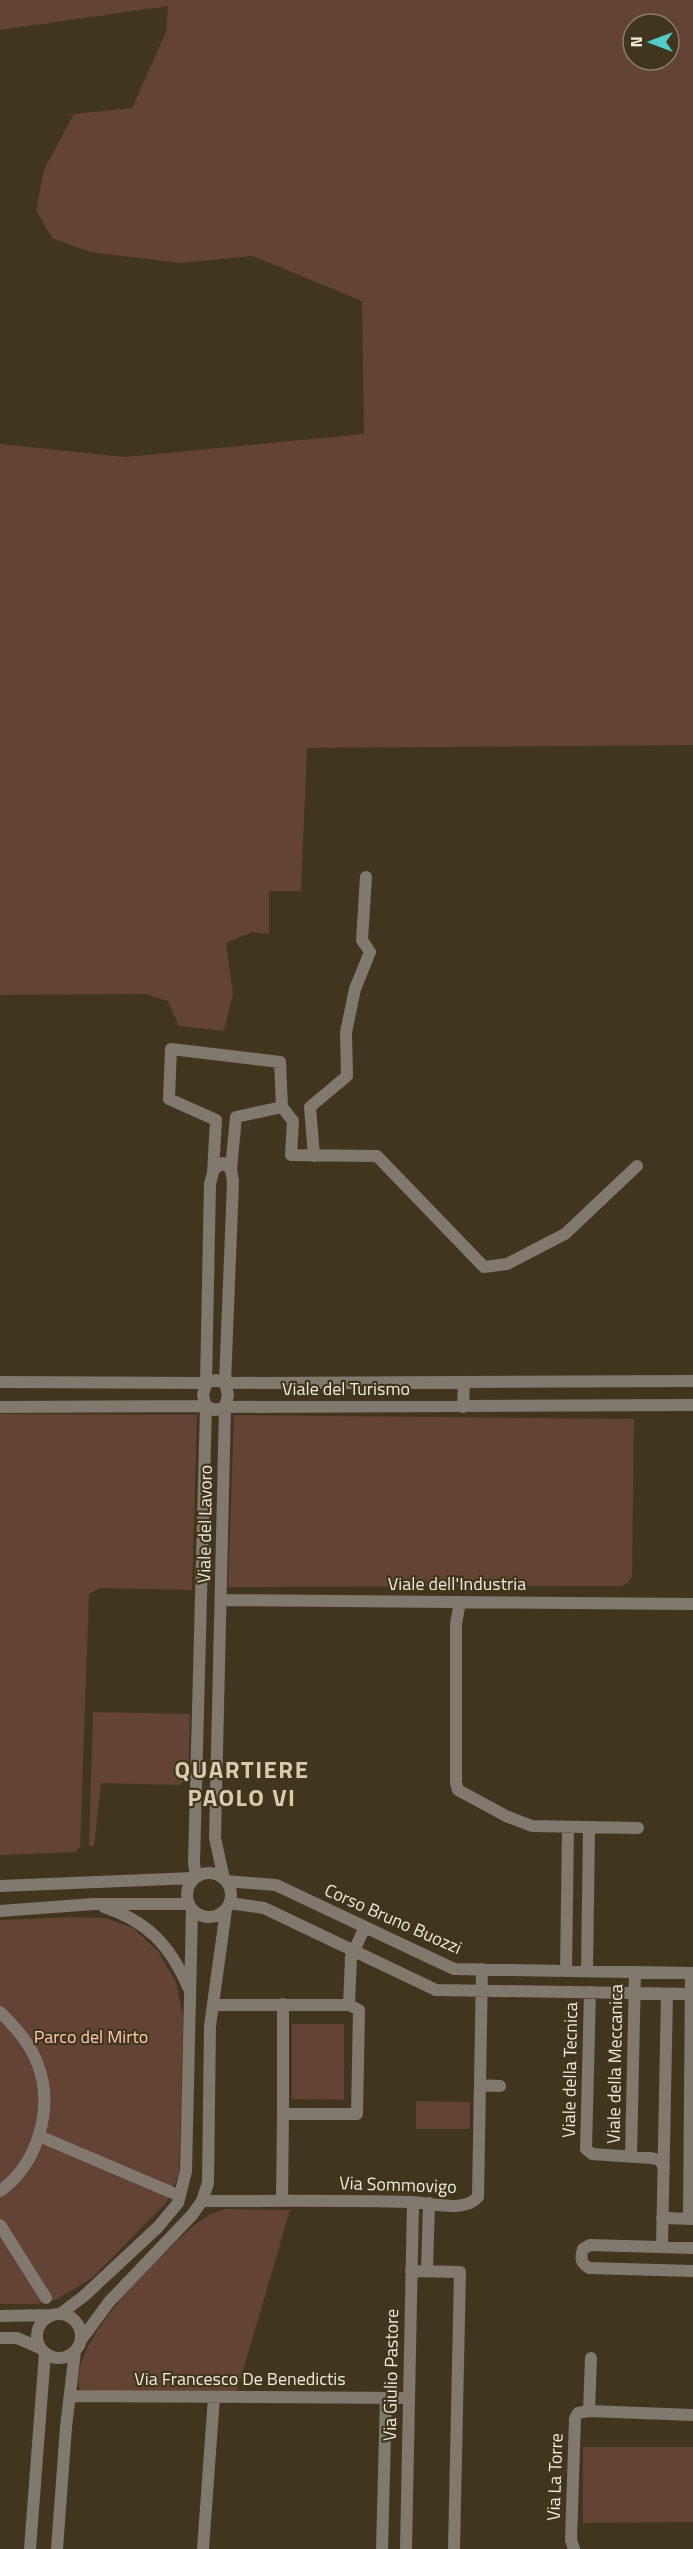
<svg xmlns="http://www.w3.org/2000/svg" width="693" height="2549" font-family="'Titillium Web',sans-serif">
<rect width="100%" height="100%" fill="#40361d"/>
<path fill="#634434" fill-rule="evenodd" d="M 0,0 L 693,0 L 693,745 L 307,748 L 301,891 L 269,891 L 269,934 L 252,932 L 226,943 L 233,994 L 224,1031 L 179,1026 L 168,1001 L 145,994 L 0,995 L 0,444 L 125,457 L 364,434 L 362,301 L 253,256 L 180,263 L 90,252 L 52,238 L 36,210 L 44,170 L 74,114 L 132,108 L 166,32 L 168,6 L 0,30 ZM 633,24 L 669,24 L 669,60 L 633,60 Z
M 0,1414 L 197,1415 L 192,1590 L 100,1588 L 89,1594 L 80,1847 L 76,1852 L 0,1855 Z
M 234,1415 L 634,1419 L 632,1576 L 628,1583 L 622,1586 L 228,1587 Z
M 93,1712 L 190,1714 L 188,1776 L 180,1785 L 101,1783 L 94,1846 L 89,1846 Z
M 73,1917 L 105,1918 L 133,1928 L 158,1951 L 176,1982 L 183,2017 L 179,2175 L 166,2203 L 92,2278 L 56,2300 L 37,2304 L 0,2304 L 0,1920 Z
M 292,2024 L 344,2024 L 344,2100 L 292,2099 Z
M 416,2101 L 470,2102 L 470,2129 L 416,2129 Z
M 225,2209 L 290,2210 L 237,2391 L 80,2390 C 65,2343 164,2252 197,2223 L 211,2214 Z
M 583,2447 L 693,2447 L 693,2522 L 583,2523 Z"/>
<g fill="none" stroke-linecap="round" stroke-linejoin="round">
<path stroke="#81786e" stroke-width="12" d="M 282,1107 L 293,1121 L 291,1155 L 377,1156 L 484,1267 L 507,1264 L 565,1234 L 637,1166
M 314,1156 L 310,1107 L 347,1076 L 346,1032 L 355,989 L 370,952 L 362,940 L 366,877
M 213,1173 L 216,1120 L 169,1099 L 171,1049 L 280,1062 L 282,1107 L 236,1117 L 231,1169
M 0,1382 L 206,1383 L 216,1380 L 225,1383 L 693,1381
M 0,1407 L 206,1406 L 215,1410 L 225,1407 L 693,1405
M 463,1407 L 464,1382
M 222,1600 L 693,1604
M 460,1602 L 456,1624 L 456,1783 L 458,1790 L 506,1816 L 532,1826 L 638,1828
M187 1895a22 22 0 1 1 44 0a22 22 0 1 1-44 0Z
M 196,1877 L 194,1863 L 206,1406 L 203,1395 L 206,1383 L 210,1184 L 214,1169 L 223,1163 L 231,1169 L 233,1182 L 225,1383 L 228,1395 L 225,1407 L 215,1838 L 224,1879
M 226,1881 L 276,1885 L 454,1969 L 693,1973
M 0,1886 L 194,1878
M 230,1903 L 264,1908 L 436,1990 L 693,1994
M 104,1907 C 147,1921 170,1945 188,1987
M 0,1911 L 94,1904 L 188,1904
M 566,1971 L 568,1827
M 587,1971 L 589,1827
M 590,1992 L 586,2149 L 592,2154 L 651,2158 L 660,2160 L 664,2168
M 214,2005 L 349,2005 L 359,2010 L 357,2114 L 283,2114 L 283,2004
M 349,2005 L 351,1957 L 365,1927
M 0,2012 C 16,2028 30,2043 38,2065 C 54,2108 38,2164 0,2191
M 480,2085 L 500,2086
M 39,2136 L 180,2196
M 631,2157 L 635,1972
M 202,2201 C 272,2201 342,2200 412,2202 C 432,2203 464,2213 478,2197 L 482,1969
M 282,2201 L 283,2114
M 662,2218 L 693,2219
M 689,2219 L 691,1973
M 0,2225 L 46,2298
M 662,2247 L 667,1994
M 693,2248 L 590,2245 L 583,2249 C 580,2259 581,2263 589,2268 L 693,2271
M 411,2271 L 460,2272 L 454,2549
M 427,2271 L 429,2203
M 60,2314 L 84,2296 L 158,2227 L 178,2203 L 186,2171 L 192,1911
M37 2336a22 22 0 1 1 44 0a22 22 0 1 1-44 0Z
M 0,2316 L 52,2315
M 0,2338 L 17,2338 L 40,2348
M 81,2340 L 109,2302 L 192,2215 L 202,2201 L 208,2183 L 210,2026 L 226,1910
M 71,2396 L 409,2398
M 589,2411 L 591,2358
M 30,2549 L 45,2353
M 57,2549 L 66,2427 L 75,2351
M 203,2549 L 214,2397
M 382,2549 L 386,2398
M 406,2549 L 413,2202
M 574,2549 L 571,2540 L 575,2418 L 578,2413 L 589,2411 L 693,2415"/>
</g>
<g text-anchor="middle" stroke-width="4.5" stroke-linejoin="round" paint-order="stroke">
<g font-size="18" fill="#eee9d9" stroke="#40361d">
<text x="346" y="1395">Viale del Turismo</text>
<text transform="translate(205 1524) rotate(-89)" y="6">Viale del Lavoro</text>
<text x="457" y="1590">Viale dell'Industria</text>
<text transform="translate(393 1919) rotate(24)" y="6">Corso Bruno Buozzi</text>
<text transform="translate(615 2064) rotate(-89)" y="6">Viale della Meccanica</text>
<text transform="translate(570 2070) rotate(-89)" y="6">Viale della Tecnica</text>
<text transform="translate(398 2185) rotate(2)" y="6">Via Sommovigo</text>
<text transform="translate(391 2375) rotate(-89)" y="6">Via Giulio Pastore</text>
<text x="240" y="2385">Via Francesco De Benedictis</text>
<text transform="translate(555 2477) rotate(-88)" y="6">Via La Torre</text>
</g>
<g font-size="18" fill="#fec9ae" stroke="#40361d">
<text x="91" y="2043">Parco del Mirto</text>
</g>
<g font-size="24" font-weight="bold" letter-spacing="1.5" fill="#d6cbac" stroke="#40361d">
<text x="242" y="1778">QUARTIERE<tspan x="242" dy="28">PAOLO VI</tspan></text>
</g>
</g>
<g transform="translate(651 42) rotate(270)"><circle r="28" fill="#40361d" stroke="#867e68" stroke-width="1.5"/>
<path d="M0-4.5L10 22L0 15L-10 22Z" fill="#53cdca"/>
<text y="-9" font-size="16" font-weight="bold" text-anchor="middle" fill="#eee9d9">N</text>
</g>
</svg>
